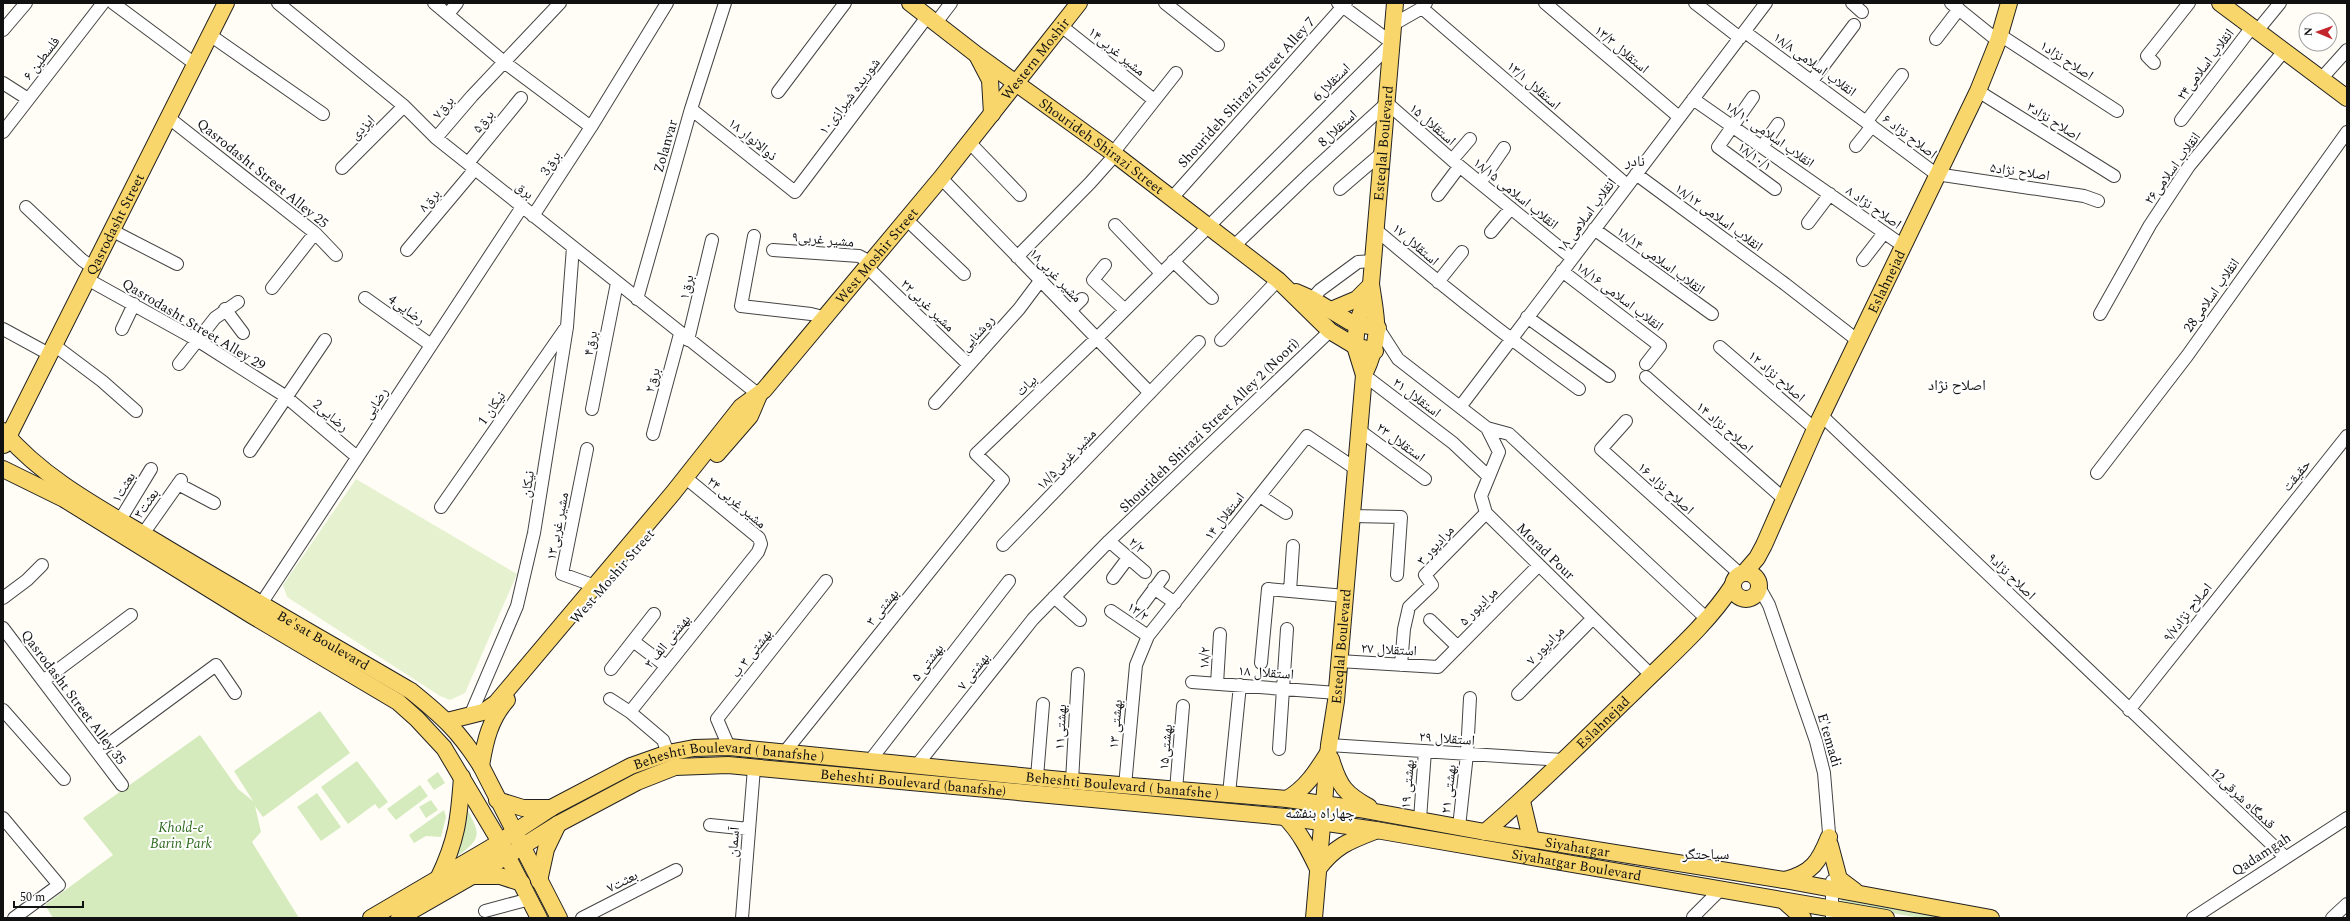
<svg xmlns="http://www.w3.org/2000/svg" width="2350" height="921" font-family="Spectral,'Noto Naskh Arabic',serif">
<rect width="100%" height="100%" fill="#fffdf5"/>
<path fill="#d5ebbd" d="M 320,711 L 350,753 L 263,817 L 255,806 L 261,832 L 252,842 L 299,918 L 53,918 L 45,905 L 113,855 L 83,818 L 200,735 L 238,789 L 253,801 L 234,771 Z
M 357,761 L 388,802 L 379,809 L 375,804 L 348,824 L 321,787 Z
M 438,772 L 445,783 L 434,790 L 427,780 Z
M 420,785 L 428,796 L 396,820 L 387,809 Z
M 317,793 L 341,827 L 321,841 L 297,807 Z
M 431,800 L 438,810 L 426,818 L 419,807 Z
M 465,805 C 479,833 485,837 456,857 C 463,839 466,824 465,805 Z
M 444,810 L 446,817 L 441,837 L 426,836 L 414,843 L 409,835 Z
M 1841,899 L 1953,918 L 1920,918 L 1841,904 Z"/>
<path fill="#e6f2cf" d="M 356,479 L 517,574 L 465,693 L 450,700 L 440,696 L 287,597 L 283,585 Z"/>
<g fill="none" stroke-linecap="round" stroke-linejoin="round">
<defs>
<path id="minor" d="M 113,3 L 195,64
M 278,3 L 404,106 L 436,138 L 759,395
M 434,3 L 504,62 L 591,127
M 1165,3 L 1218,45
M 1545,3 L 1679,117
M 1695,3 L 1740,38
M 1852,3 L 1862,12
M 1951,3 L 1998,41
M 1422,8 L 1627,185
M 448,14 L 457,3
M 935,24 L 951,3
M 1394,24 L 1422,8 L 1426,3
M 1060,25 L 1154,100
M 3,30 L 26,3
M 2257,31 L 2280,3
M 1745,32 L 1936,174 L 2084,196 L 2098,201
M 210,35 L 323,114
M 2000,35 L 2117,111
M 1936,39 L 1959,9
M 2154,63 L 2147,56 L 2189,3
M 2321,79 L 2347,50
M 1812,81 L 1854,25
M 3,83 L 28,99
M 1978,91 L 2114,176
M 778,92 L 845,3
M 1753,97 L 1718,147 L 1775,189
M 1693,99 L 1902,245
M 691,109 L 795,192 L 927,17
M 169,118 L 315,233 L 336,255
M 2181,120 L 2252,27
M 1866,122 L 1902,75
M 3,132 L 103,3
M 436,138 L 472,96 L 560,3
M 969,142 L 1020,195
M 1856,146 L 1872,126
M 1762,147 L 1778,124
M 1113,153 L 1176,73
M 1452,160 L 1470,139
M 468,163 L 521,98
M 342,168 L 404,106
M 1636,174 L 1785,284 L 1857,340
M 941,178 L 1150,393
M 1480,183 L 1504,148
M 1340,189 L 1382,153
M 1438,195 L 1459,167
M 1172,198 L 1346,3
M 26,207 L 82,260 L 92,267
M 533,216 L 591,127 L 667,3
M 906,219 L 964,274
M 1808,223 L 1830,194
M 1115,225 L 1161,273
M 1375,229 C 1441,285 1509,339 1579,389
M 1594,229 L 1712,314
M 111,230 L 177,264
M 1491,232 L 1511,208
M 754,236 L 741,306 L 811,314 L 823,317
M 1234,246 L 1307,176 L 1387,103 L 1452,160 L 1572,258
M 407,250 L 475,169
M 773,250 L 859,256 L 870,262
M 1017,257 L 1090,183 L 1115,155
M 1863,260 L 1884,233
M 1173,261 L 1212,298
M 1105,265 L 1093,280 L 1124,309
M 866,266 L 969,365
M 1562,271 L 1660,346 L 1646,364
M 87,279 L 197,340 L 285,396 L 357,457
M 1438,282 L 1462,252
M 272,288 L 315,233
M 365,298 L 431,345
M 637,299 L 691,109 L 725,3
M 1312,299 L 1320,290 L 1358,262 L 1373,261
M 225,309 L 243,333
M 1070,311 L 1082,299
M 2100,314 L 2150,225 L 2189,166 L 2284,51
M 1527,317 L 1609,376
M 1378,328 L 1398,359 L 1487,428 L 1509,434 L 1707,619
M 3,329 L 49,354
M 122,329 L 134,304
M 688,340 L 712,240
M 1221,340 L 1278,280
M 54,345 L 102,381 L 136,411
M 1720,347 L 1815,429
M 179,364 L 215,318 L 238,302
M 1364,375 L 1453,443 L 1488,476
M 1646,377 L 1784,499
M 935,403 L 1019,309 L 1040,281
M 1460,407 L 1766,3
M 592,409 L 617,283
M 1821,415 L 2285,857
M 1626,421 L 1601,449 L 1740,574
M 1487,428 L 1499,452 L 1481,496 L 1486,513 L 1651,675
M 1359,430 L 1425,479
M 653,434 L 680,334
M 587,449 L 562,574 L 595,586
M 250,451 L 325,340
M 2097,473 L 2187,356 L 2347,132
M 178,484 L 214,503
M 1260,496 L 1286,513
M 441,507 L 565,329
M 1352,516 L 1401,517 L 1397,575
M 120,520 L 151,469
M 138,541 L 181,480
M 1109,541 L 1145,572
M 1003,545 L 1199,342
M 1113,578 L 1128,558
M 1759,587 L 1769,605 L 1816,741 L 1824,773 L 1830,845
M 1154,588 L 1175,603
M 1290,591 L 1293,546
M 1054,597 L 1080,620
M 3,598 L 27,580 L 42,565
M 1143,604 L 1163,577
M 257,610 L 522,207
M 1111,611 L 1148,636
M 1430,620 L 1458,647
M 3,628 L 122,785
M 633,641 L 666,666
M 1339,661 L 1438,667 L 1539,565
M 1261,663 L 1268,589 L 1345,596
M 1401,665 L 1404,629 L 1409,607 L 1432,585 L 1425,575 L 1486,513
M 611,669 L 654,614
M 43,681 L 131,615
M 1192,682 L 1337,693
M 1217,684 L 1220,634
M 1518,694 L 1593,618
M 610,699 L 630,712
M 3,710 L 64,779
M 2129,710 L 2347,436
M 470,716 L 517,606 L 534,533 L 567,327 L 573,247
M 1329,745 L 1563,760
M 729,747 L 717,719 L 826,581
M 1279,749 L 1287,629
M 98,752 L 216,665 L 235,693
M 668,753 L 663,740 L 630,712 L 758,552 L 761,544 L 759,538 L 692,483
M 784,753 L 1003,480 L 976,454 L 1097,338 L 1392,43 L 1338,3
M 869,762 L 1009,581
M 917,765 L 1033,619 L 1109,541 L 1330,331
M 1037,777 L 1043,704
M 1072,781 L 1078,674
M 1125,786 L 1136,665 L 1148,636 L 1307,436 L 1356,469
M 1176,790 L 1183,706
M 1229,794 L 1240,685
M 3,818 L 59,885 L 14,918
M 1420,819 L 1425,751
M 710,825 L 749,829
M 1459,827 L 1467,754 L 1470,698
M 1832,881 L 1832,918
M 485,911 L 530,899
M 1693,917 L 1720,890
M 582,918 L 676,870
M 742,918 L 754,768
M 2193,918 L 2347,818
M 2332,918 L 2347,904"/>
<g id="major">
<path id="s1" d="M 910,3 L 977,55 L 1113,153 L 1278,280 L 1330,331 L 1355,346 L 1375,351"/>
<path d="M 2220,3 L 2347,98"/>
<path d="M 978,57 L 990,80 L 992,114"/>
<path d="M 1296,292 L 1312,299 L 1350,322 L 1378,328"/>
<path d="M 1331,310 L 1357,299 L 1369,287"/>
<path d="M 1364,375 L 1355,346 L 1357,324 L 1370,287"/>
<path id="s2" d="M 3,431 C 44,480 105,511 160,544 C 243,594 327,642 411,691 C 442,716 459,731 481,766 L 559,918"/>
<path id="s3" d="M 4,445 L 226,3"/>
<path d="M 717,454 L 750,416 L 759,395"/>
<path d="M 3,469 L 64,499 L 253,616 L 398,702 L 417,719 L 444,748 L 500,842 L 539,918"/>
<circle cx="1746" cy="586" r="13"/>
<path id="s4" d="M 1744,573 L 1757,558 L 1764,545 L 1815,429 L 1978,91 L 1998,41 L 2009,3"/>
<path id="s5" d="M 447,721 L 483,712 L 496,703 L 673,493 L 741,407 L 764,390 L 941,178 L 1079,3"/>
<path d="M 1331,759 C 1339,786 1345,794 1369,807"/>
<path d="M 481,766 C 485,741 490,719 507,700"/>
<path d="M 1287,799 C 1306,788 1316,772 1328,753"/>
<path d="M 497,800 L 523,808 L 551,808"/>
<path d="M 1522,801 L 1531,839"/>
<path d="M 1285,817 C 1300,832 1309,850 1318,869 C 1335,846 1349,841 1375,831"/>
<path id="s6" d="M 1485,832 C 1537,788 1585,739 1635,691 C 1669,657 1707,625 1733,585"/>
<path d="M 1830,845 L 1839,879 L 1855,891"/>
<path d="M 473,876 L 500,876 L 522,883"/>
<path d="M 438,879 C 457,840 459,819 462,777"/>
<path d="M 1785,880 C 1812,873 1819,862 1829,837"/>
<path d="M 539,881 L 546,849 L 558,824"/>
<path d="M 1784,901 L 1803,918"/>
<path id="s7" d="M 371,918 L 492,847 L 551,808 L 631,766 L 668,753 L 694,748 L 729,747 L 1072,781 L 1287,799 L 1359,809 L 1485,832 L 1784,880 L 1991,918"/>
<path id="s8" d="M 399,918 L 507,856 L 558,824 L 637,782 L 675,767 L 728,765 L 1285,817 L 1376,830 L 1886,918"/>
<path id="s9" d="M 1314,918 L 1329,745 L 1336,701 L 1364,375 C 1382,336 1377,325 1371,284 L 1395,3"/>
</g>
</defs>
<use href="#minor" stroke="#444" stroke-width="14"/>
<use href="#major" stroke="#222" stroke-width="18"/>
<use href="#minor" stroke="#fff" stroke-width="12"/>
<use href="#major" stroke="#f9d66b" stroke-width="16"/>
</g>
<g text-anchor="middle" stroke-width="4" stroke-linejoin="round" paint-order="stroke">
<g font-size="14" fill="#111" stroke="#fff">
<text transform="translate(1622 49) rotate(40)" y="5">۱۳/۳ استقلال</text>
<text transform="translate(1117 51) rotate(39)" y="5">مشیر غربی۱۴</text>
<text transform="translate(41 58) rotate(-52)" y="5">فلسطین ۶</text>
<text dy="5" stroke="none"><textPath href="#s5" startOffset="894">Western Moshir</textPath></text>
<text transform="translate(2067 60) rotate(33)" y="5">اصلاح نژاد۱</text>
<text transform="translate(1815 64) rotate(36)" y="5">۱۸/۸ انقلاب اسلامی</text>
<text transform="translate(2205 64) rotate(-53)" y="5">انقلاب اسلامی۲۴</text>
<text transform="translate(1331 82) rotate(-45)" y="5">استقلال6</text>
<text transform="translate(1534 85) rotate(41)" y="5">۱۳/۱ استقلال</text>
<text transform="translate(1246 92) rotate(-48)" y="5">Shourideh Shirazi Street Alley 7</text>
<text transform="translate(849 96) rotate(-53)" y="5">۱۰شوریده شیرازی</text>
<text transform="translate(443 107) rotate(-50)" y="5">برق۷</text>
<text transform="translate(483 121) rotate(-51)" y="5">برق۵</text>
<text transform="translate(2054 121) rotate(32)" y="5">اصلاح نژاد۳</text>
<text transform="translate(1433 124) rotate(41)" y="5">۱۵ استقلال</text>
<text transform="translate(362 127) rotate(-45)" y="5">ایزدی</text>
<text transform="translate(1337 128) rotate(-42)" y="5">استقلال8</text>
<text transform="translate(1770 134) rotate(35)" y="5">۱۸/۱۰ انقلاب اسلامی</text>
<text transform="translate(1910 136) rotate(37)" y="5">۶ اصلاح نژاد</text>
<text transform="translate(753 139) rotate(39)" y="5">ذوالانوار ۱۸</text>
<text dy="5" stroke="none"><textPath href="#s9" startOffset="780">Esteqlal Boulevard</textPath></text>
<text transform="translate(665 146) rotate(-74)" y="5">Zolanvar</text>
<text dy="5" stroke="none"><textPath href="#s1" startOffset="239">Shourideh Shirazi Street</textPath></text>
<text transform="translate(1755 156) rotate(36)" y="5">۱۸/۱۰/۱</text>
<text transform="translate(550 163) rotate(-57)" y="5">3برق</text>
<text transform="translate(2172 168) rotate(-54)" y="5">انقلاب اسلامی۲۶</text>
<text transform="translate(2020 171) rotate(8)" y="5">اصلاح نژاد۵</text>
<text transform="translate(263 173) rotate(39)" y="5">Qasrodasht Street Alley 25</text>
<text transform="translate(525 190) rotate(39)" y="5">برق</text>
<text transform="translate(1516 193) rotate(39)" y="5">۱۸/۱۵ انقلاب اسلامی</text>
<text transform="translate(429 200) rotate(-50)" y="5">برق۸</text>
<text transform="translate(1874 207) rotate(35)" y="5">۸ اصلاح نژاد</text>
<text transform="translate(1586 215) rotate(-53)" y="5">۱۸ انقلاب اسلامی</text>
<text transform="translate(1719 217) rotate(36)" y="5">۱۸/۱۲ انقلاب اسلامی</text>
<text dy="5" stroke="none"><textPath href="#s3" startOffset="247">Qasrodasht Street</textPath></text>
<text transform="translate(823 239) rotate(5)" y="5">مشیر غربی۹</text>
<text transform="translate(1416 244) rotate(41)" y="5">۱۷ استقلال</text>
<text dy="5" stroke="none"><textPath href="#s5" startOffset="641">West Moshir Street</textPath></text>
<text transform="translate(1661 260) rotate(36)" y="5">۱۸/۱۴ انقلاب اسلامی</text>
<text transform="translate(1056 275) rotate(46)" y="5">مشیر غربی۱۸</text>
<text dy="5" stroke="none"><textPath href="#s4" startOffset="325">Eslahnejad</textPath></text>
<text transform="translate(686 287) rotate(-77)" y="5">برق۱</text>
<text transform="translate(2211 295) rotate(-55)" y="5">28انقلاب اسلامی</text>
<text transform="translate(1620 296) rotate(37)" y="5">۱۸/۱۶ انقلاب اسلامی</text>
<text transform="translate(928 305) rotate(44)" y="5">مشیر غربی۲۲</text>
<text transform="translate(407 309) rotate(36)" y="5">4رضایی</text>
<text transform="translate(194 324) rotate(31)" y="5">Qasrodasht Street Alley 29</text>
<text transform="translate(977 333) rotate(-48)" y="5">روشنایی</text>
<text transform="translate(590 343) rotate(-79)" y="5">برق۴</text>
<text transform="translate(1777 376) rotate(41)" y="5">۱۲ اصلاح نژاد</text>
<text transform="translate(652 380) rotate(-75)" y="5">برق۲</text>
<text transform="translate(1026 385) rotate(-44)" y="5">بیات</text>
<text transform="translate(1417 397) rotate(37)" y="5">۲۱ استقلال</text>
<text transform="translate(375 403) rotate(-57)" y="5">رضایی</text>
<text transform="translate(491 408) rotate(-55)" y="5">نیکان 1</text>
<text transform="translate(331 415) rotate(40)" y="5">2رضایی</text>
<text transform="translate(1209 425) rotate(-44)" y="5">Shourideh Shirazi Street Alley 2 (Noori)</text>
<text transform="translate(1725 427) rotate(41)" y="5">۱۴ اصلاح نژاد</text>
<text transform="translate(1401 442) rotate(36)" y="5">۲۳ استقلال</text>
<text transform="translate(1066 459) rotate(-46)" y="5">مشیر غربی۱۸/۵</text>
<text transform="translate(2296 475) rotate(-51)" y="5">حقیقت</text>
<text transform="translate(527 484) rotate(-81)" y="5">نیکان</text>
<text transform="translate(123 487) rotate(-59)" y="5">بعثت۱</text>
<text transform="translate(1666 488) rotate(42)" y="5">۱۶ اصلاح نژاد</text>
<text transform="translate(737 502) rotate(40)" y="5">مشیر غربی ۲۴</text>
<text transform="translate(146 503) rotate(-55)" y="5">بعثت۳</text>
<text transform="translate(1224 516) rotate(-52)" y="5">استقلال ۱۴</text>
<text transform="translate(557 526) rotate(-79)" y="5">مشیر غربی۱۳</text>
<text transform="translate(1137 545) rotate(41)" y="5">۲/۲</text>
<text transform="translate(1435 545) rotate(-48)" y="5">۳ مرادپور</text>
<text transform="translate(1546 551) rotate(44)" y="5">Morad Pour</text>
<text transform="translate(612 576) rotate(-49)" y="5">West Moshir Street</text>
<text transform="translate(2012 576) rotate(44)" y="5">اصلاح نژاد۹</text>
<text transform="translate(1478 606) rotate(-45)" y="5">۵ مرادپور</text>
<text transform="translate(882 607) rotate(-51)" y="5">بهشتی ۳</text>
<text transform="translate(1138 611) rotate(35)" y="5">۱۳/۲</text>
<text transform="translate(2187 612) rotate(-52)" y="5">اصلاح نژاد۹/۷</text>
<text dy="5" stroke="none"><textPath href="#s2" startOffset="384">Be'sat Boulevard</textPath></text>
<text transform="translate(667 641) rotate(-51)" y="5">بهشتی الف ۳</text>
<text transform="translate(1545 645) rotate(-46)" y="5">۷ مرادپور</text>
<text dy="5" stroke="none"><textPath href="#s9" startOffset="273">Esteqlal Boulevard</textPath></text>
<text transform="translate(1389 649) rotate(3)" y="5">۲۷ استقلال</text>
<text transform="translate(751 653) rotate(-52)" y="5">بهشتی ۳ ب</text>
<text transform="translate(1204 658) rotate(-86)" y="5">۱۸/۲</text>
<text transform="translate(927 662) rotate(-52)" y="5">بهشتی ۵</text>
<text transform="translate(973 671) rotate(-52)" y="5">بهشتی ۷</text>
<text transform="translate(1266 672) rotate(4)" y="5">استقلال ۱۸</text>
<text transform="translate(74 697) rotate(53)" y="5">Qasrodasht Street Alley 35</text>
<text dy="5" stroke="none"><textPath href="#s6" startOffset="161">Eslahnejad</textPath></text>
<text transform="translate(1115 724) rotate(-85)" y="5">بهشتی ۱۳</text>
<text transform="translate(1060 727) rotate(-87)" y="5">بهشتی۱۱</text>
<text transform="translate(1447 738) rotate(4)" y="5">۲۹ استقلال</text>
<text transform="translate(1830 740) rotate(74)" y="5">E'temadi</text>
<text transform="translate(1165 747) rotate(-85)" y="5">بهشتی۱۵</text>
<text dy="5" stroke="none"><textPath href="#s7" startOffset="401">Beheshti Boulevard ( banafshe )</textPath></text>
<text dy="5" stroke="none"><textPath href="#s8" startOffset="554">Beheshti Boulevard (banafshe)</textPath></text>
<text transform="translate(1407 784) rotate(-85)" y="5">۱۹ بهشتی</text>
<text dy="5" stroke="none"><textPath href="#s7" startOffset="797">Beheshti Boulevard ( banafshe )</textPath></text>
<text transform="translate(1448 789) rotate(-83)" y="5">۲۱ بهشتی</text>
<text transform="translate(2243 798) rotate(43)" y="5">12قدمگاه شرقی</text>
<text transform="translate(733 842) rotate(-85)" y="5">آسمان</text>
<text dy="5" stroke="none"><textPath href="#s7" startOffset="1257">Siyahatgar</textPath></text>
<text transform="translate(2261 854) rotate(-33)" y="5">Qadamgah</text>
<text dy="5" stroke="none"><textPath href="#s8" startOffset="1223">Siyahatgar Boulevard</textPath></text>
<text transform="translate(622 881) rotate(-27)" y="5">بعثت۷</text>
</g>
<g font-size="14" font-style="italic" fill="#2f6b1f" stroke="#fff">
<text x="181" y="832">Khold-e<tspan x="181" dy="16">Barin Park</tspan></text>
</g>
<g font-size="15" fill="#111" stroke="#fff">
<text x="1635" y="166">نادر</text>
<text x="1957" y="390">اصلاح نژاد</text>
<text x="1320" y="818">چهاراه بنفشه</text>
<text x="1706" y="859">سیاحتگر</text>
</g>
</g>
<rect width="2350" height="921" fill="none" stroke="#111111" stroke-width="8"/>
<g transform="translate(2318 32) rotate(272)"><circle r="19" fill="#ffffff" stroke="#a0a0a0"/>
<path d="M0-3L7 15L0 10L-7 15Z" fill="#c4262e"/>
<text y="-6" font-size="11" font-weight="bold" text-anchor="middle" fill="#111111">N</text>
</g>
<path d="M14 901v6h69v-6" fill="none" stroke="#111111" stroke-width="2"/>
<text x="20" y="901" font-size="12" fill="#111111" stroke="#ffffff" stroke-width="3" paint-order="stroke">50 m</text>
</svg>
